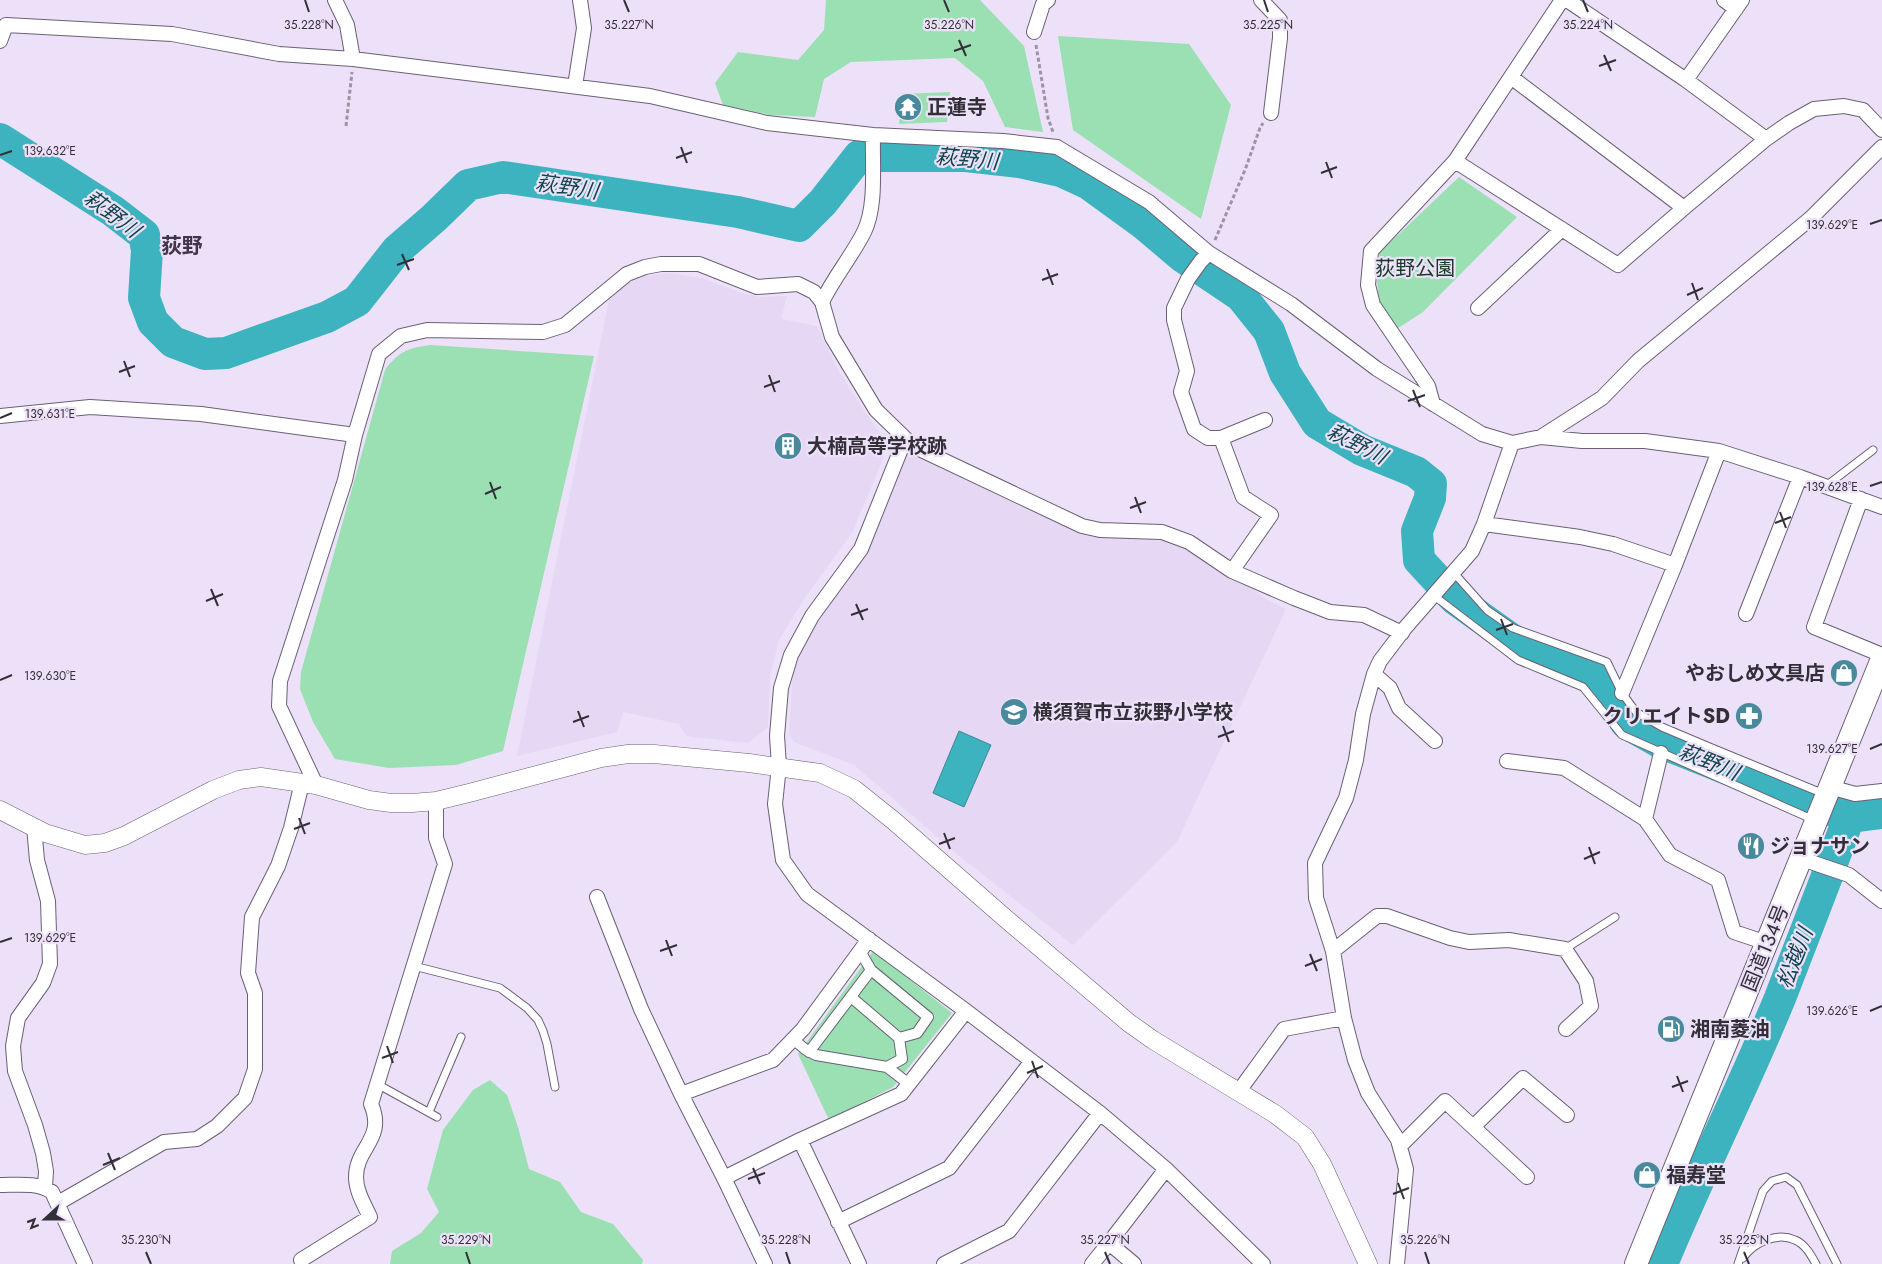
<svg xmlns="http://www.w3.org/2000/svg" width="1882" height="1264" font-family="Jost,'Noto Sans JP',sans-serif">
<rect width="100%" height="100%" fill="#ece1f8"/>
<path fill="#e6d7f5" d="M 667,273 L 702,278 L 741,293 L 760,297 L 787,296 L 781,319 L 817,326 L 840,373 L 867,415 L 879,431 L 884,448 L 883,459 L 852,533 L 806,596 L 779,640 L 770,676 L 768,727 L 748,743 L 686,736 L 679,724 L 623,712 L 617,732 L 517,756 L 609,300 L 628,283 L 646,276 Z
M 918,451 L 1085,529 L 1153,530 L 1189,543 L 1266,599 L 1286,609 L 1177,842 L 1073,945 L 958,855 L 854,765 L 794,742 L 789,734 L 793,670 L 814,620 L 904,456 Z"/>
<path fill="#9ae0b3" d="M 826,0 L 980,0 L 1024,46 L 1043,132 L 1005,127 L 983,81 L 955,58 L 851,62 L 824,79 L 815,117 L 770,115 L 723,105 L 715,83 L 738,52 L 798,60 L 824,30 Z
M 1058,36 L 1189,44 L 1231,105 L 1201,219 L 1073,130 Z
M 950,92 L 947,122 L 899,124 L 902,94 Z
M 1459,177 L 1517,217 L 1423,312 L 1398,328 L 1379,303 L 1377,281 L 1379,253 Z
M 431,345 L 594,356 L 503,751 L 456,765 L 389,768 L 335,759 L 313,722 L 300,689 L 301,672 L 385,370 C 399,351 408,348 431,345 Z
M 873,951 L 952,1013 L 893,1087 L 829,1120 L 798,1054 Z
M 490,1080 L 507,1095 L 518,1127 L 529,1169 L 560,1182 L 581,1212 L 613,1224 L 643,1260 L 642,1264 L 390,1264 L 392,1251 L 421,1233 L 439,1212 L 427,1189 L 443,1130 L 473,1090 Z"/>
<path fill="#3db3bf" stroke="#3a8b96" d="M 959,731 L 991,745 L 964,807 L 933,793 Z"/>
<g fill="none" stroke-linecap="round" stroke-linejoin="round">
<path stroke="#3db3bf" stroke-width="32" d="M 0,139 L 113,211 L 144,235 L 147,250 L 144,298 L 153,322 L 173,342 L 205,354 L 226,353 L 327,317 L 357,301 L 397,250 L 434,218 L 468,185 L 503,177 L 738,212 L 799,226 L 823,202 L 859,156 L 966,156 L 1020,162 L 1061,171 L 1089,184 L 1144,224 L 1183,257 L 1241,296 L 1269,331 L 1285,373 L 1317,423 L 1362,450 L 1416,472 L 1431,484 L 1430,498 L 1417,531 L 1419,560 L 1455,599 L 1521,646 L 1551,661 L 1577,669 L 1598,679 L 1626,723 L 1659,742 L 1849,817
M 1662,1264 C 1699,1174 1743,1088 1780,998 C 1803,938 1827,878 1849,817 L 1882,813"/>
<defs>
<path id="service" d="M 1826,486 L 1873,450
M 1454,573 L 1487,610 L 1513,628 L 1607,662 L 1622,693 L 1636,712 L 1662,727 L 1707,746 L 1824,794
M 1433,595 L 1518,660 L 1583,687 L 1622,735 L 1814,820
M 1565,949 L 1615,917
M 414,966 L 500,988 L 527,1008 L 538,1020 L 543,1031 L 547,1044 L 555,1087
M 377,1084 L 437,1117
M 429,1112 L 461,1037
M 1743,1258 C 1754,1242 1777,1232 1795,1240 C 1805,1244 1811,1255 1816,1264
M 1738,1264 L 1763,1191 L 1772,1181 L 1786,1177 L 1797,1185 L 1837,1264"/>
<path id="pedestrian" d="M 851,997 L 899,1038 L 917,1033 L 928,1017 L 871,970
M 793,1039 L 806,1050 L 816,1055 L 887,1067 L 909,1084
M 809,1052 L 871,970 L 860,951
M 887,1067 L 902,1059 L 899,1038"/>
<path id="minor" d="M 335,0 L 347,25 L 353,59
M 1261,0 L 1280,20 L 1280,38 L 1271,113
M 1567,0 L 1686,80 L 1766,139 L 1789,123 L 1814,109 L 1844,106 L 1863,110 L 1882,130
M 1724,0 L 1736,9
M 1034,32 L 1043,4 L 1048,0
M 0,41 L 6,25 L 172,34 L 279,54 L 353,59 L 650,96 L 767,123 L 873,135
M 1511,77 L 1684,208 L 1766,139
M 1686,80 L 1742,0
M 575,86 L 584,28 L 580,0
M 1455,161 L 1618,265 L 1684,208
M 1209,253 L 1201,261 L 1188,279 L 1174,308 L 1174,320 L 1187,371 L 1181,392 L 1194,429 L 1208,438 L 1221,438 L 1243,497 L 1271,515 L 1232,571
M 1478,308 L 1562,229
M 1433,404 L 1428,386 L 1373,305 L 1368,285 L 1371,251 L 1455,161 L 1562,0
M 0,416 L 90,407 L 201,414 L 355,435
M 1541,437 L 1602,398 L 1638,361 L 1811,218 L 1882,147
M 1221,438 L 1265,420
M 905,439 L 861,549 L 812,616 L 791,655 L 781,688 L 777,736 L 779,766 L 775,804 L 783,860 L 807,894 L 966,1011 L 1100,1113 L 1166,1169 L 1263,1264
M 1861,499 L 1814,627 L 1882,655
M 1484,524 L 1580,537 L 1613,544 L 1675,565
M 1746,614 L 1800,477
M 1402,633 L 1364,615 L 1330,612 L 1294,598 L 1232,571 L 1189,542 L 1162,532 L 1100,530 L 1082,526 L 913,446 L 876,410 L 832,337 L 822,302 C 834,277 852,256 864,232 C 877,206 872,164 873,135 L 1003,141 L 1057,147 L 1149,202 L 1209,253 L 1291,304 L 1377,369 L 1482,434 L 1512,443 L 1541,437 L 1582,441 L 1645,441 L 1719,451 L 1800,477 L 1882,507
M 1374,674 L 1390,688 L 1399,708 L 1435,741
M 1622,693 L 1675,565 L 1719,451
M 1507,761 L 1564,768 L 1645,819 L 1670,855 L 1718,880 L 1734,932 L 1767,943
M 316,785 L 279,706 L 280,681 L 345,480 L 355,435 L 379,354 L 401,336 L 427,330 L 543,332 L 565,325 L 627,274 L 645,267 L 661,264 L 699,264 L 757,287 L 798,284 L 814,292 L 822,302
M 1830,787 L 1855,794 L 1882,791
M 1645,819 L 1661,753
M 34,827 L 37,860 L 48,901 L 50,964 L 43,983 L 18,1018 L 13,1046 L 15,1071 L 35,1125 L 43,1153 L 46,1171 L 45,1187
M 1802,859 L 1849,875 L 1882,901
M 597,897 L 641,1009 L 681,1094 L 724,1178
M 1333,951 L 1377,916 L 1387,916 L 1450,938 L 1469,942 L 1509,940 L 1565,949 L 1586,981 L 1591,1006 L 1566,1029
M 1239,1091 L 1284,1029 L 1344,1018
M 681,1094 L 773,1060 L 803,1029 L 869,939
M 1473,1127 L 1523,1078 L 1567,1115
M 800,1140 L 859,1264
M 1400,1146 L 1445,1101 L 1527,1177
M 0,1185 C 17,1185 37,1182 52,1192 L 85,1264
M 58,1203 L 164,1142 L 197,1139 L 217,1126 L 245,1098 L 255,1069 L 255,993 L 248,973 L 252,917 L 278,866 L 291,828 L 302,783
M 838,1222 L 949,1168 L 1032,1061
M 301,1260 L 370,1217 C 364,1204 356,1191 356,1177 C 356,1147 386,1139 371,1104 L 445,864 L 436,838 L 436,801
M 765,1264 L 724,1178 L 800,1140 L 901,1094 L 966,1011
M 944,1264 L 1009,1231 L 1100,1113
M 1092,1264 L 1109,1243
M 1134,1264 L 1109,1243 L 1166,1169
M 1397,1264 L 1406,1169 L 1398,1140 L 1368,1093 L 1355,1060 L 1344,1018 L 1333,951 L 1316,898 L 1315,863 L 1346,798 L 1356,760 L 1363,714 L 1374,674 L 1380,661 L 1405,628 L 1472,551 L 1484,524 L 1512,443"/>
<path id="tertiary" d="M 0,810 L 45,833 L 85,845 L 105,843 L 124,836 L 213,790 L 239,780 L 261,777 L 316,785 L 369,800 L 391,803 L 412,803 L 436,801 L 469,793 L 601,758 L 628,754 L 654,754 L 749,763 L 820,773 L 854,789 L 894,821 L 1005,918 L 1129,1023 L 1153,1040 L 1275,1114 L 1305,1137 L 1322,1164 L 1368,1264"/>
<path id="trunk" d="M 1636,1264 L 1882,659"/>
</defs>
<use href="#service" stroke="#6a6074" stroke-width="9"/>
<use href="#pedestrian" stroke="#6a6074" stroke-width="12"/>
<use href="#minor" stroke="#6a6074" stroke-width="16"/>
<use href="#tertiary" stroke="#6a6074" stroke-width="19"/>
<use href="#trunk" stroke="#6a6074" stroke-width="24"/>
<path stroke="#9c94a4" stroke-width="3" stroke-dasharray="4 2.5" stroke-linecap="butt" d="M 1036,45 L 1048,118 L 1053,132
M 346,126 L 352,72
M 1215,240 L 1245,170 L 1260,128 L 1263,123"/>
<use href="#service" stroke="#fff" stroke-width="7"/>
<use href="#pedestrian" stroke="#fff" stroke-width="10"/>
<use href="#minor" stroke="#fff" stroke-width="14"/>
<use href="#tertiary" stroke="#fff" stroke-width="18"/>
<use href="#trunk" stroke="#fff" stroke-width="22"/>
</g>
<path fill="none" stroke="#332f38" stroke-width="2" d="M 305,0 L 309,12M 624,0 L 629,12M 944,0 L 949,12M 1264,0 L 1268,12M 1583,0 L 1588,12M 959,40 L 966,56M 954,51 L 971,45M 1604,55 L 1611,71M 1599,66 L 1616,60M 681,147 L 687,163M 0,155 L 12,151M 676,158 L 692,152M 1326,162 L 1332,178M 1321,173 L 1337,167M 1870,224 L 1882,220M 402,254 L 409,270M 397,265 L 414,259M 1047,269 L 1053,285M 1042,280 L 1058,274M 1692,283 L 1698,300M 1687,295 L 1703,288M 124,361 L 130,377M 119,372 L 135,366M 769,375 L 775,392M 764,387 L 780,381M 1413,390 L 1420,407M 1408,401 L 1425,395M 0,418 L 12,413M 490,482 L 496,499M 1870,486 L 1882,482M 485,494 L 501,487M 1135,497 L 1141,513M 1130,508 L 1146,502M 1780,512 L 1786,528M 1775,523 L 1791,517M 211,589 L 218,606M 206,601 L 223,594M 856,604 L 863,620M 851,615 L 868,609M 1501,619 L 1507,635M 1496,630 L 1513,624M 0,680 L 12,675M 578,711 L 584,727M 573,722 L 589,716M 1223,726 L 1229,742M 1218,737 L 1234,731M 1870,749 L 1882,744M 299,818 L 305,834M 294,829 L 310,823M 944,833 L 950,849M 939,844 L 955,838M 1589,847 L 1595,864M 1584,859 L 1600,852M 666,940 L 672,956M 0,942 L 12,938M 660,951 L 677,945M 1310,954 L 1317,971M 1305,966 L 1322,959M 1870,1011 L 1882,1006M 387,1046 L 393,1063M 382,1058 L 398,1052M 1032,1061 L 1038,1078M 1027,1073 L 1043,1066M 1677,1076 L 1683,1092M 1672,1087 L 1688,1081M 108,1153 L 115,1170M 103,1165 L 120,1158M 753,1168 L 760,1184M 748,1179 L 765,1173M 1398,1183 L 1404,1199M 1393,1194 L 1409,1188M 146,1252 L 151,1264M 466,1252 L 470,1264M 786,1252 L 790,1264M 1105,1252 L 1110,1264M 1425,1252 L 1429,1264M 1744,1252 L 1749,1264"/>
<defs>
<symbol id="temple-disc" viewBox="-11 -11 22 22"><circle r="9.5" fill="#488a9c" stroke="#ece1f8"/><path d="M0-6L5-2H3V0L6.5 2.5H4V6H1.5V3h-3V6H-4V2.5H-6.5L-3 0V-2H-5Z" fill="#fff"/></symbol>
<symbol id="building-disc" viewBox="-11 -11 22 22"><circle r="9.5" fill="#488a9c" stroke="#ece1f8"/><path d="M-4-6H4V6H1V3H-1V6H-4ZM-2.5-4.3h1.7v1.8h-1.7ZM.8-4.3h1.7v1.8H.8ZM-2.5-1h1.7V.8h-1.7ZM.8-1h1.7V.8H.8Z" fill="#fff"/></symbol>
<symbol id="shop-disc" viewBox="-11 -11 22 22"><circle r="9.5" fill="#488a9c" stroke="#ece1f8"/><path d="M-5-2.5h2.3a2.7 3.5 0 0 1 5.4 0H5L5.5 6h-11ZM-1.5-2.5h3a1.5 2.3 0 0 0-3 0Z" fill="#fff"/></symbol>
<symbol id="school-disc" viewBox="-11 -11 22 22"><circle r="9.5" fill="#488a9c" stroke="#ece1f8"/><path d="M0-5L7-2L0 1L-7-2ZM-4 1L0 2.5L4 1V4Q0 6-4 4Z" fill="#fff"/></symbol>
<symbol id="pharmacy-disc" viewBox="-11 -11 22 22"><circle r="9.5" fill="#488a9c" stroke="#ece1f8"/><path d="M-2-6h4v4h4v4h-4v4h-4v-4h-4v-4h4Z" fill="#fff"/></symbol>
<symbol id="restaurant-disc" viewBox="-11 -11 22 22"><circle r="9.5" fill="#488a9c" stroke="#ece1f8"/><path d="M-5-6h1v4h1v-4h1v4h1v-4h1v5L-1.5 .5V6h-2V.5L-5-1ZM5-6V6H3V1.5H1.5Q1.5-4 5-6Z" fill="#fff"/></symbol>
<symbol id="fuel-disc" viewBox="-11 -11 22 22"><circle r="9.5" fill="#488a9c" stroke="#ece1f8"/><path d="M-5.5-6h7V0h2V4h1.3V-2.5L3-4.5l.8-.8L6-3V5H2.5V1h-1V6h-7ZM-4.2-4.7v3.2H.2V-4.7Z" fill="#fff"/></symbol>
</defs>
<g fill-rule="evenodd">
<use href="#temple-disc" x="892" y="91" width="32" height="32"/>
<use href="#building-disc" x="772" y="430" width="32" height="32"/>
<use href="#shop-disc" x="1828" y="657" width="32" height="32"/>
<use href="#school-disc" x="998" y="696" width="32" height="32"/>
<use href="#pharmacy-disc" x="1733" y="700" width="32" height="32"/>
<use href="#restaurant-disc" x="1735" y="830" width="32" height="32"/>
<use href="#fuel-disc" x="1655" y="1013" width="32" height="32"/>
<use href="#shop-disc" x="1631" y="1159" width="32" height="32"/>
</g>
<g text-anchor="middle" stroke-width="4.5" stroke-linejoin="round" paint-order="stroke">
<g font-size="20" font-weight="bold" fill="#332f38" stroke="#ece1f8" text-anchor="start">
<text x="927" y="114">正蓮寺</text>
<text x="807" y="453">大楠高等学校跡</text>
<text x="1825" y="680" text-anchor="end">やおしめ文具店</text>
<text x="1033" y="719">横須賀市立荻野小学校</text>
<text x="1730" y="723" text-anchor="end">クリエイトSD</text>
<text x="1770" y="853">ジョナサン</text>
<text x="1690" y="1036">湘南菱油</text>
<text x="1666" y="1182">福寿堂</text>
</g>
<g font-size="20" fill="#183925" stroke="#ece1f8">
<text x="1415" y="275">荻野公園</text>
</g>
<g font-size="20" fill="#332f38" stroke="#ece1f8">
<text transform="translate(1765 948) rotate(-68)" y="7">国道134号</text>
</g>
<g font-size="21" font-style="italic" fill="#10444a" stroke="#ece1f8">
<text transform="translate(967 159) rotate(5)" y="7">萩野川</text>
<text transform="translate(567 187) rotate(8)" y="7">萩野川</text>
<text transform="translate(112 214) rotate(37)" y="7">萩野川</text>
<text transform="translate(1357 444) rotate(27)" y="7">萩野川</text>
<text transform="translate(1709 762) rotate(22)" y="7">萩野川</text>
<text transform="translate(1795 958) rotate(-69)" y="7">松越川</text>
</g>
<g font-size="21" font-weight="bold" fill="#3f3649" stroke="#ece1f8">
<text x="182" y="253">荻野</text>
</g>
</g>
<g font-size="12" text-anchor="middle" fill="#332f38" stroke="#ece1f8" stroke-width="4.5" stroke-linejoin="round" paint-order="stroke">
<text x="309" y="29">35.228°N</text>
<text x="629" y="29">35.227°N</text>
<text x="949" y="29">35.226°N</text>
<text x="1268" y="29">35.225°N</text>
<text x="1588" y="29">35.224°N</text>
<text x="50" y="155">139.632°E</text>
<text x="1832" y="229">139.629°E</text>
<text x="50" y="418">139.631°E</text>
<text x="1832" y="491">139.628°E</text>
<text x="50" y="680">139.630°E</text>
<text x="1832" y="753">139.627°E</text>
<text x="50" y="942">139.629°E</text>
<text x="1832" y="1015">139.626°E</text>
<text x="146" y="1244">35.230°N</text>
<text x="466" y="1244">35.229°N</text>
<text x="786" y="1244">35.228°N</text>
<text x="1105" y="1244">35.227°N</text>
<text x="1425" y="1244">35.226°N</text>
<text x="1744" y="1244">35.225°N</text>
</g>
<g transform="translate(45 1219) rotate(249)" stroke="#ece1f8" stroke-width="4" paint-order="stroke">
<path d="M0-4L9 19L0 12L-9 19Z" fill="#332f38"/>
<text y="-8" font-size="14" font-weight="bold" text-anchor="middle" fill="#332f38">N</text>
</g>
</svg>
